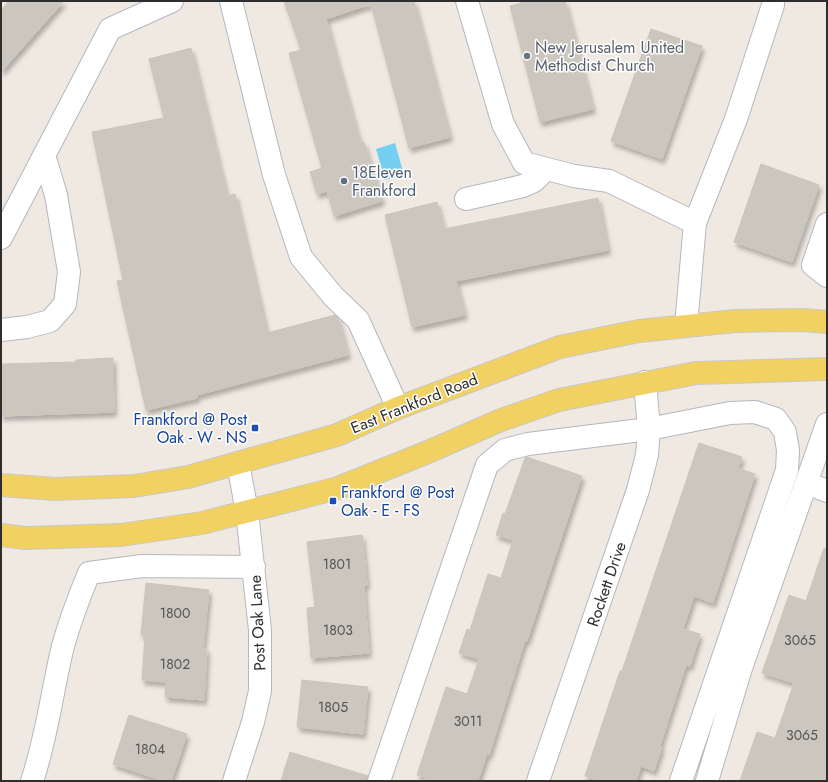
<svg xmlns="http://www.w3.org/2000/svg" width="828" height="782" font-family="Jost,sans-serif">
<defs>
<filter id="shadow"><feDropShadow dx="2.5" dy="4.5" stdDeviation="2" flood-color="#0004"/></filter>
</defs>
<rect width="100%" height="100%" fill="#efe9e1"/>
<path fill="#75cff0" d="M 395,143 L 404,175 L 385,180 L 376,149 Z"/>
<path fill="#cbc7bf" stroke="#cbc5ba" filter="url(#shadow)" d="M 9,1 L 64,1 L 1,72 L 1,10 Z
M 284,1 L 414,1 L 450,137 L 409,148 L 371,4 L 326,19 L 360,143 L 364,142 L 382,201 L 334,216 L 327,191 L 317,194 L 310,172 L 322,168 L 289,53 L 301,50 Z
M 528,1 L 565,1 L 593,109 L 540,122 L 510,6 Z
M 651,29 L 702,46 L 662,159 L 611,141 Z
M 191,48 L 227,196 L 235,194 L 267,333 L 335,315 L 338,318 L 348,355 L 197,395 L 197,398 L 146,410 L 117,281 L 123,280 L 92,132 L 164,118 L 149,59 Z
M 761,164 L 819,185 L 792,262 L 734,242 Z
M 598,198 L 608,250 L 456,281 L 465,315 L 412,327 L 385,215 L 437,202 L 444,229 Z
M 113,358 L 114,412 L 1,416 L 1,364 L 76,362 L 76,360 Z
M 699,443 L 742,457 L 738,468 L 755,474 L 713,603 L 694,596 L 683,629 L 700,634 L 690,666 L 686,665 L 660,746 L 662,747 L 654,771 L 641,766 L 636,781 L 599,781 L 585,776 L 620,671 L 622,671 Z
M 527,457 L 582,476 L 527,641 L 525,640 L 489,755 L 487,754 L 478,781 L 424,781 L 425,777 L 417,775 L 446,687 L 467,694 L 479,659 L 459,653 L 467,629 L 470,630 L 488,574 L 501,578 L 513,540 L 496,535 L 503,513 L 505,514 L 525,458 Z
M 362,535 L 367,585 L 364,586 L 369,653 L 311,658 L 307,608 L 315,607 L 307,542 Z
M 824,548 L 827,549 L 827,781 L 740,781 L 757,732 L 775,738 L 794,683 L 762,673 L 789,595 L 806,601 Z
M 146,583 L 209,590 L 203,649 L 207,649 L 204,700 L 165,697 L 166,682 L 142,680 L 145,635 L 141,635 Z
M 302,680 L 368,687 L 363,734 L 297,727 Z
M 129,715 L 187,734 L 171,781 L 163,781 L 113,764 Z
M 290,752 L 368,776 L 367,781 L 281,781 Z"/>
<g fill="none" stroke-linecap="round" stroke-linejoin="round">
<defs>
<path id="minor" d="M 231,1 L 274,175 L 301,257 L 333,296 L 358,320 L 398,408
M 467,1 L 503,124 L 524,163 L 574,176 L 609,181 L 695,223
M 466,199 L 523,186 L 534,181 L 546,169
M 827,224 L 813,265 L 827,276
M 1,238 L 110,29 L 172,1
M 686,326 L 695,223 L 736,119 L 773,5 L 773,1
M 1,330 L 27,327 L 50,321 L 65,304 L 69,272 L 56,195 L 44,155
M 806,483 L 827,491
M 32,781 C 47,737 52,691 63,646 C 70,621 79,597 89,573 L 142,566 L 254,567
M 234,781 L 253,722 L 260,691 L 260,630 L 247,512 L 238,463
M 379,781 L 487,465 L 505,450 L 528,444 L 649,429 L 730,413 L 755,412 L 776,419 L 785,432 L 788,450 L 787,470 L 681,781
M 538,781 L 638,490 L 647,455 L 649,429 L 645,382
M 707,781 L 741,668 L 827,424"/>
<path id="major" d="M 1,485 L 55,489 L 134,486 L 188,477 L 337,435 L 398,408 L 560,347 L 639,331 L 735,321 L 803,320 L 827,322
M 1,535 L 25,538 L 121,535 L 202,523 L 338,488 L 428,452 L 501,420 L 559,400 L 696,373 L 827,369"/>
</defs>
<use href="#minor" stroke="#b4b7c1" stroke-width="24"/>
<use href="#major" stroke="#c9c9c9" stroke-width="24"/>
<use href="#minor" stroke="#fff" stroke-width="22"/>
<use href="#major" stroke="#f2d163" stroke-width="22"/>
</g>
<circle fill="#6b7280" stroke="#fff" stroke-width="1.5" cx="527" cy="56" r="4"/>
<circle fill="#5c6f8a" stroke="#fff" stroke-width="1.5" cx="344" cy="181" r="4"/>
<g fill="#1a4fb4" stroke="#fff" stroke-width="1.5">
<rect x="251" y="424" width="8" height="8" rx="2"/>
<rect x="329" y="497" width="8" height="8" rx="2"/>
</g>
<g text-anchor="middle" stroke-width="3" stroke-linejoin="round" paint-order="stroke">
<g font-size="14" fill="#555452">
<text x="337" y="569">1801</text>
<text x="175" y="618">1800</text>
<text x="338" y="635">1803</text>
<text x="800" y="645">3065</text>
<text x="175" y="669">1802</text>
<text x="333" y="712">1805</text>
<text x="468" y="726">3011</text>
<text x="802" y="740">3065</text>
<text x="150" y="754">1804</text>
</g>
<g font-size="16" fill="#5b616d" stroke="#fff" text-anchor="start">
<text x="535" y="53">New Jerusalem United<tspan x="535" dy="18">Methodist Church</tspan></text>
</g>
<g font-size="16" fill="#4e5e75" stroke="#fff" text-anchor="start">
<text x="352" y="178">18Eleven<tspan x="352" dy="18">Frankford</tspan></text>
</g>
<g font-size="16" fill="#2e2e2e" stroke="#fff">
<text transform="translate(414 403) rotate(-22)" y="6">East Frankford Road</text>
<text transform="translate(606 584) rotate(-71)" y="6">Rockett Drive</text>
<text transform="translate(257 623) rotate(-93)" y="6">Post Oak Lane</text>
</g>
<g font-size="16" fill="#164399" stroke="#fff" text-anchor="end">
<text x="247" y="425">Frankford @ Post<tspan x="247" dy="18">Oak - W - NS</tspan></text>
<text x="341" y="498" text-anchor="start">Frankford @ Post<tspan x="341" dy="18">Oak - E - FS</tspan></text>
</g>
</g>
<rect width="828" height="782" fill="none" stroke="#2e2e2e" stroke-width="4"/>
</svg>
